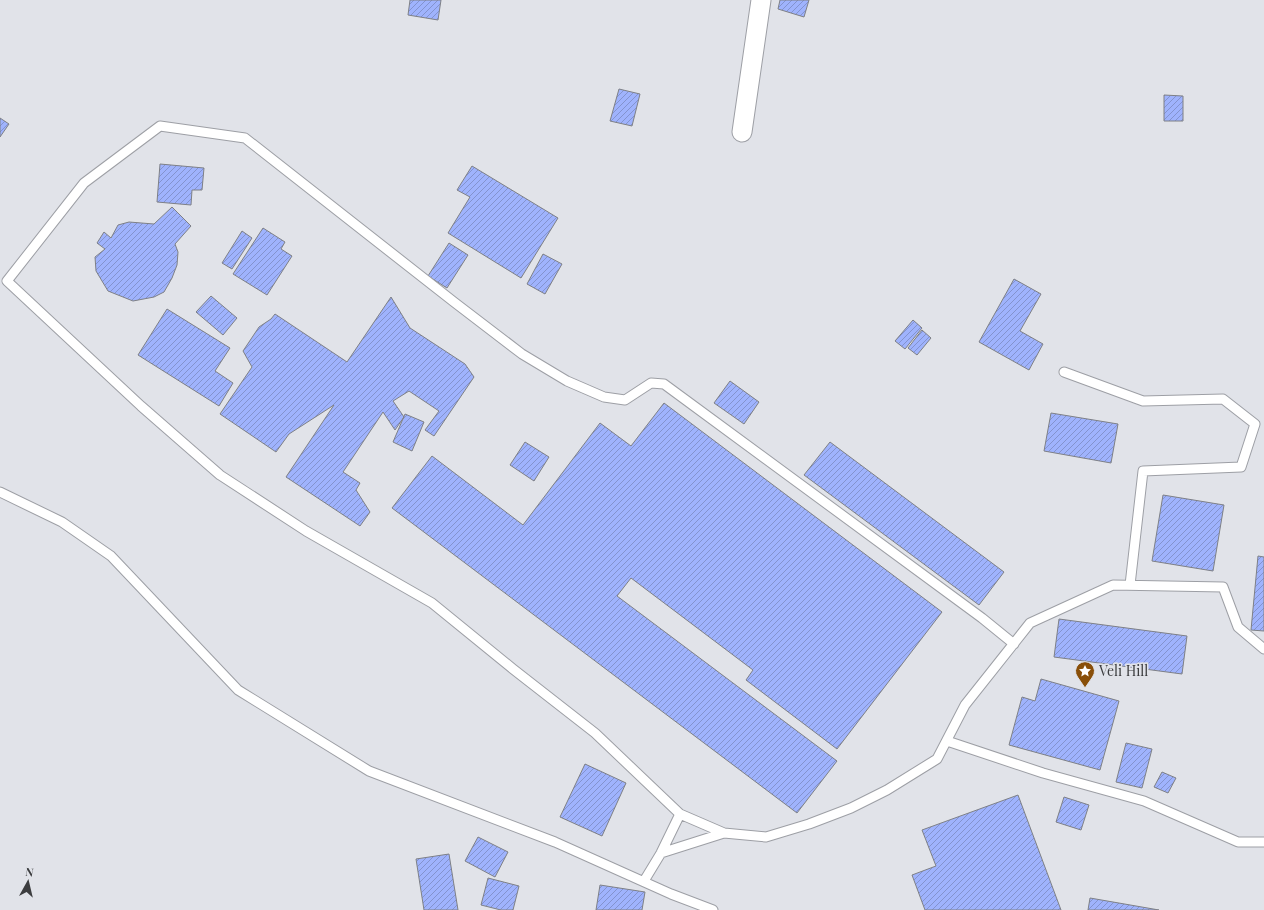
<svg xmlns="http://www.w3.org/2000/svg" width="1264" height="910" font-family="'Playfair Display',serif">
<defs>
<pattern id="building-hatch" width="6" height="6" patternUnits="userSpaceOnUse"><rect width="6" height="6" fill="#9fb3fd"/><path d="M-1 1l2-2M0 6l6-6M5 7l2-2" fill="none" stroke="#8393ce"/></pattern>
</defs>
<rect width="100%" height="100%" fill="#e1e3e9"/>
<path fill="url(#building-hatch)" stroke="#7e8086" d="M 410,0 L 441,0 L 438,20 L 408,15 Z
M 780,0 L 809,0 L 804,17 L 778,9 Z
M 619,89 L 640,94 L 632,126 L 610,121 Z
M 1164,95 L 1183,96 L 1183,121 L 1164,121 Z
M 0,118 L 9,124 L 0,137 Z
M 160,164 L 204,168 L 202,190 L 192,190 L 191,205 L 157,202 Z
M 472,166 L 558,218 L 521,278 L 448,233 L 470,197 L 457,190 Z
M 172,207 L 191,226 L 175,244 L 178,252 L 177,265 L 172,278 L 164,292 L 154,297 L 133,301 L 108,291 L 96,271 L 95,257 L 105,249 L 97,243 L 104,232 L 111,238 L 118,225 L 129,222 L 154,224 Z
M 263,228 L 285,242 L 281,249 L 292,256 L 267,295 L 233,274 Z
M 242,231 L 252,238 L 232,269 L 222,263 Z
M 449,243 L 468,255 L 447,288 L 428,276 Z
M 543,254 L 562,264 L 545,294 L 527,284 Z
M 1014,279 L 1041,294 L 1020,331 L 1043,344 L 1029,370 L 979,342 Z
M 211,296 L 237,318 L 223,335 L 196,312 Z
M 391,297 L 410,328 L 465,364 L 474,377 L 434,436 L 425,430 L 439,411 L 409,391 L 393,401 L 404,417 L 395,430 L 383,412 L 343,472 L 360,483 L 356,490 L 370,512 L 360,526 L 286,477 L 334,405 L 289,434 L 276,452 L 220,414 L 252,367 L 243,351 L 259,327 L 271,319 L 275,314 L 347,362 Z
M 167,309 L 230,348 L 215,371 L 233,383 L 219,406 L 138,355 Z
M 913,320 L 922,328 L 905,349 L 895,341 Z
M 922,330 L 931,338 L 917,355 L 908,348 Z
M 730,381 L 759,402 L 744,424 L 714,403 Z
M 664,403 L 942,612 L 837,749 L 746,680 L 753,670 L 631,578 L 617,596 L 837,761 L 797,813 L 392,508 L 432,456 L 523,525 L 600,423 L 631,446 Z
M 1051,413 L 1118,424 L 1111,463 L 1044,451 Z
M 405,414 L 424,422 L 412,451 L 393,442 Z
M 525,442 L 549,457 L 534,481 L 510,465 Z
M 830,442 L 1004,572 L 979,605 L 804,475 Z
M 1163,495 L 1224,505 L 1213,571 L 1152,561 Z
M 1258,556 L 1264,557 L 1264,631 L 1251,630 Z
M 1059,619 L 1187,636 L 1182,674 L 1054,657 Z
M 1041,679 L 1119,701 L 1100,770 L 1009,745 L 1022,697 L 1035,701 Z
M 1126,743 L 1152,749 L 1142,788 L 1116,782 Z
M 585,764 L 626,783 L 602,836 L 560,817 Z
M 1162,772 L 1176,778 L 1168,793 L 1154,787 Z
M 1018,795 L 1061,910 L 925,910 L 912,875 L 936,866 L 922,830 Z
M 1064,797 L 1089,805 L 1081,830 L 1056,822 Z
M 478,837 L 508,852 L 495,877 L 465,861 Z
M 449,854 L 458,910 L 424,910 L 416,859 Z
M 488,878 L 519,886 L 513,910 L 501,910 L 481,905 Z
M 600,885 L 645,892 L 642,910 L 596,910 Z
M 1090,898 L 1159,910 L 1088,910 Z"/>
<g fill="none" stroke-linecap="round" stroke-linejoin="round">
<defs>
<path id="lane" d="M 1064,372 L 1143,401 L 1223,399 L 1255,424 L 1241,467 L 1143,471 L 1130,585
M 0,492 L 62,522 L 111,556 L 238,690 L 369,771 L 555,842 L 671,894 L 713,910
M 1014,644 L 982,618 L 664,384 L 651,383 L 625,400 L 604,397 L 567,381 L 522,354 L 454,302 L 245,138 L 160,126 L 84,183 L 7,281 L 141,406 L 220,475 L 306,531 L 432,603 L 513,669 L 595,733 L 680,814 L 724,833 L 766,837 L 809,824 L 851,808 L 887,790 L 937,759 L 965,705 L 1030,623 L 1113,585 L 1223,587 L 1238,627 L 1264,649
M 947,741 L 1043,773 L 1144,801 L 1238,842 L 1264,842
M 661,853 L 724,833
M 644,881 L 661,853 L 680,814"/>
<path id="street" d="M 742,132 L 761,0"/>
</defs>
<use href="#lane" stroke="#9d9fa5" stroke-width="11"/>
<use href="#street" stroke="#9d9fa5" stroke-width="21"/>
<use href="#lane" stroke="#fff" stroke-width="9"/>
<use href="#street" stroke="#fff" stroke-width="19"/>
</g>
<defs>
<symbol id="sight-pin" viewBox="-11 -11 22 30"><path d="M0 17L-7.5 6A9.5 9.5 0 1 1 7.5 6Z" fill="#894f09" stroke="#e1e3e9"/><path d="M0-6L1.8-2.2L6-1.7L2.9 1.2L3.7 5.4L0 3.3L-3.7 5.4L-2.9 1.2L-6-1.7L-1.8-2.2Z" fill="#fff"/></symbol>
</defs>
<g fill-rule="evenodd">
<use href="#sight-pin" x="1074" y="660" width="22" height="30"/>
</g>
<g text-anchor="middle" stroke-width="3" stroke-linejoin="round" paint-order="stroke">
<g font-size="14" fill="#3c3d3f" stroke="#e1e3e9" text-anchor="start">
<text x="1099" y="676">Veli Hill</text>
</g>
</g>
<g transform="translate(28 882) rotate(8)" stroke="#e1e3e9" stroke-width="3" paint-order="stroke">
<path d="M0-3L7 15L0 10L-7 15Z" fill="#3c3d3f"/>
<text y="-6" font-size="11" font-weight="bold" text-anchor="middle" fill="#3c3d3f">N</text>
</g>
</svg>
